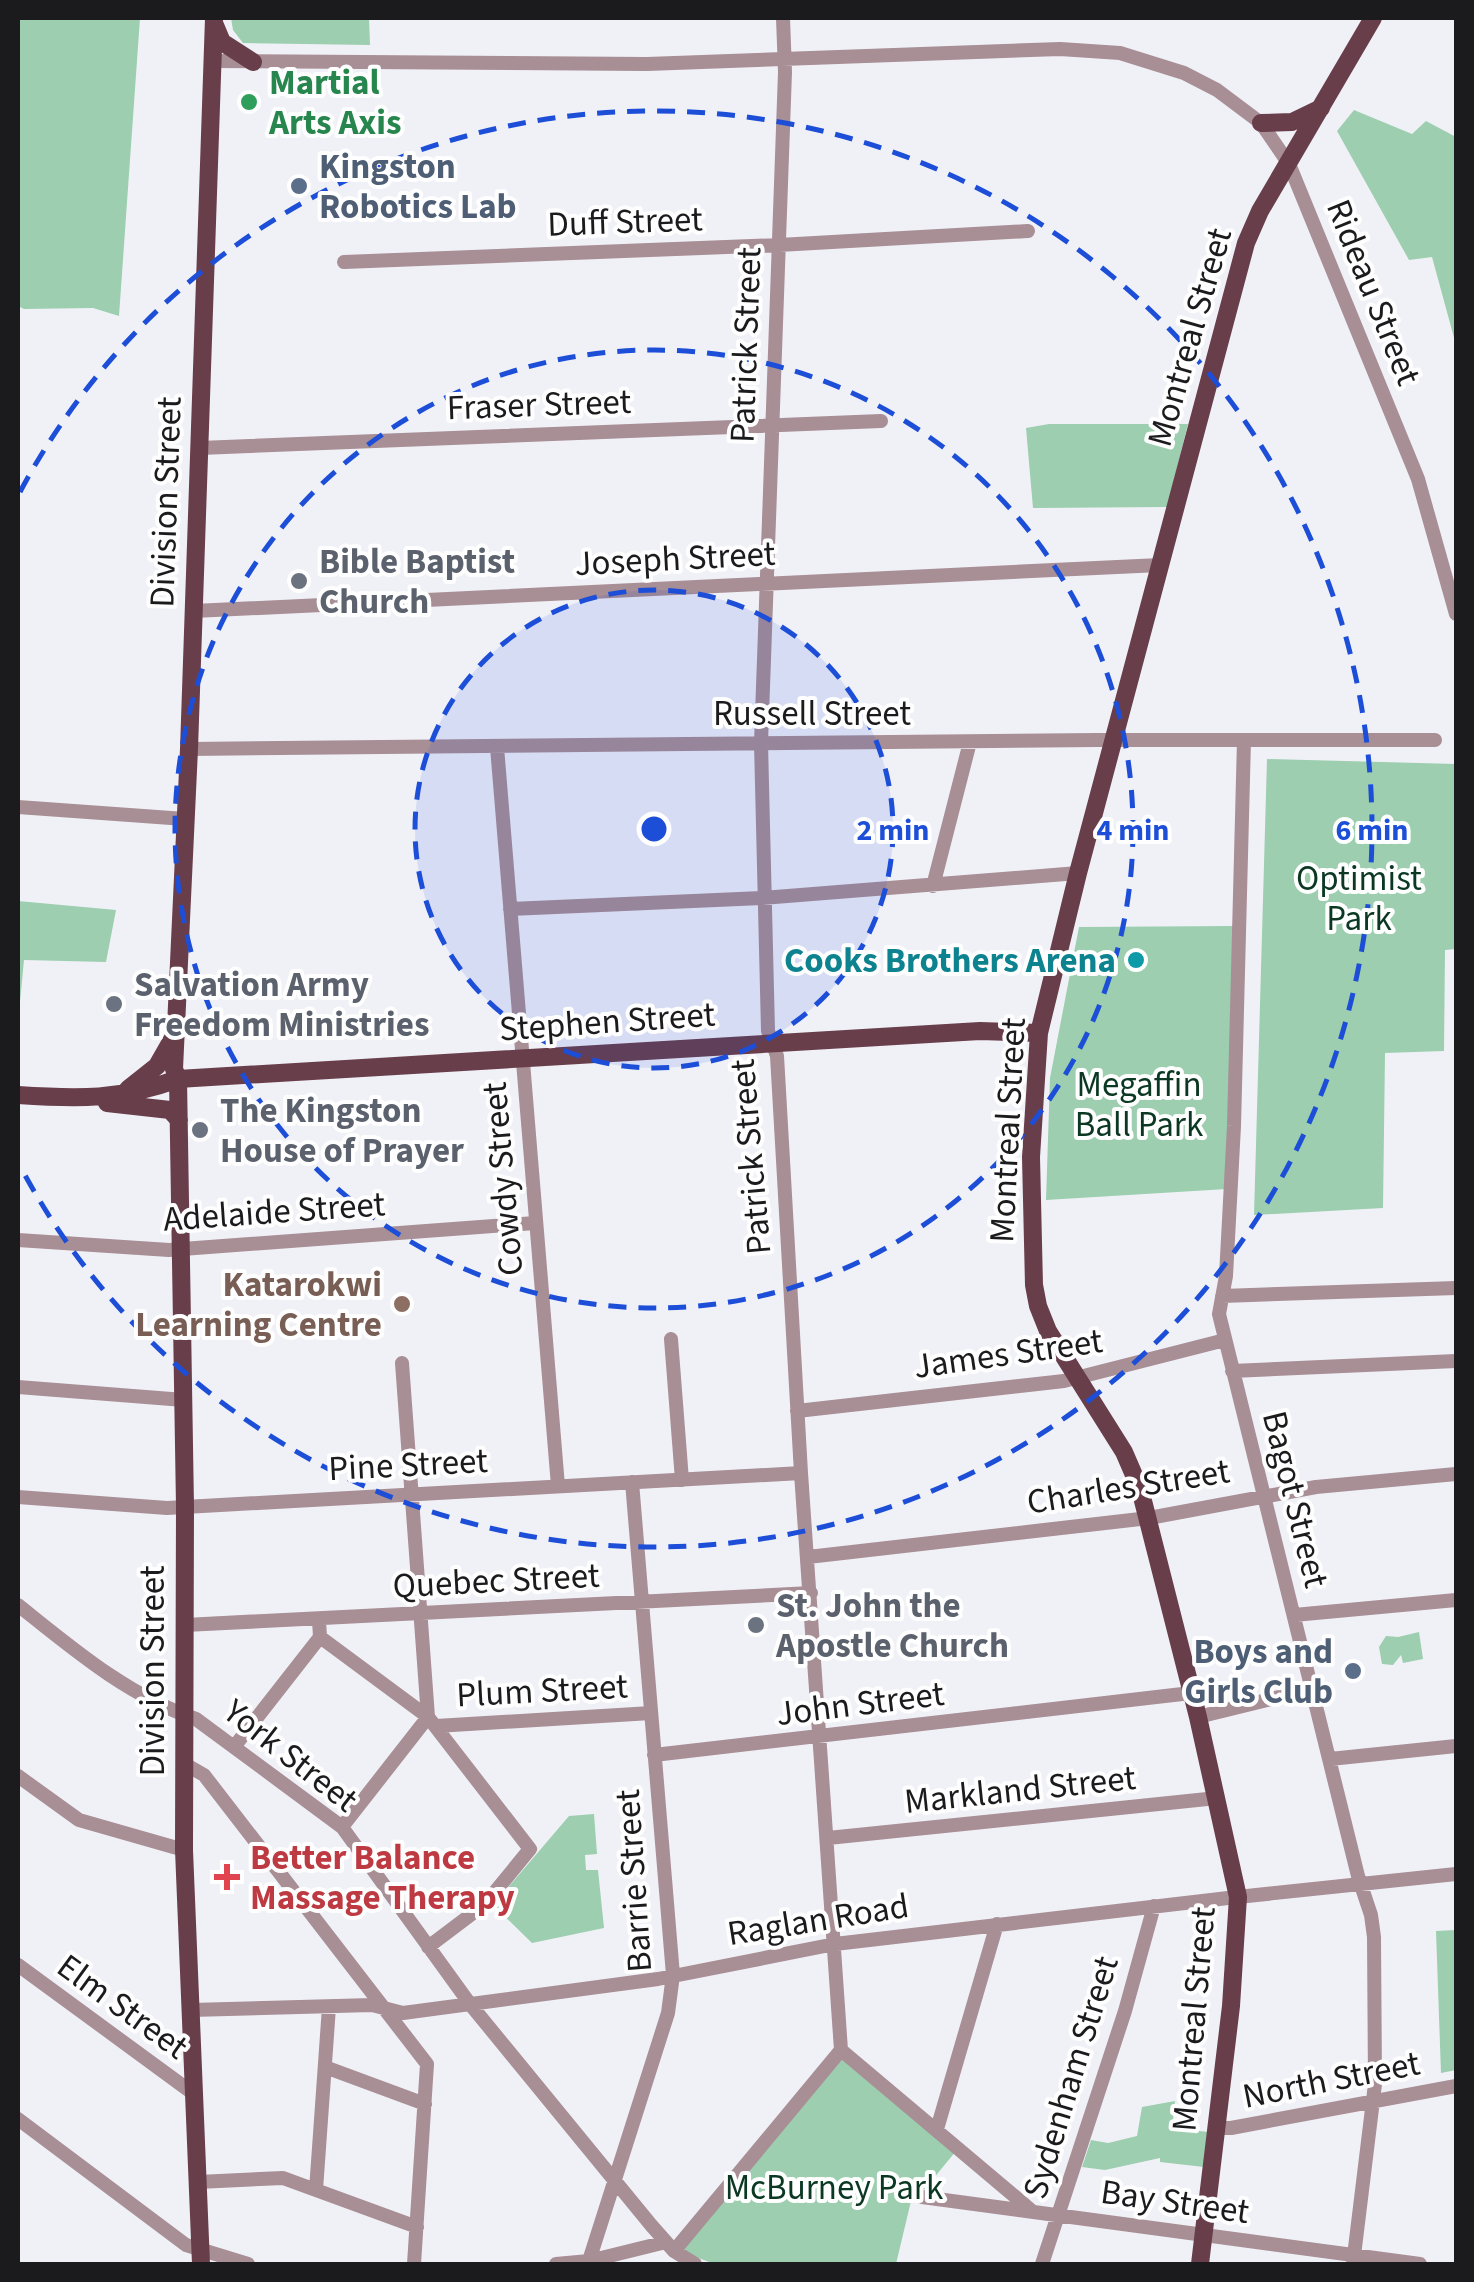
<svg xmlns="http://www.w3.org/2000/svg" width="1474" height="2282" font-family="'Source Sans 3',sans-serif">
<rect width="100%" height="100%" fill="#f0f1f7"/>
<path fill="#9cceaf" d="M 18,18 L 140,18 L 119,316 L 93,308 L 24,309 L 18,306 Z
M 231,18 L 369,18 L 370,45 L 243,43 L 233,30 Z
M 1354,110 L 1412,134 L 1426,121 L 1456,137 L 1456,345 L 1432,257 L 1409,260 L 1337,131 Z
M 1049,424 L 1188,424 L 1167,507 L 1033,508 L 1026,428 Z
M 1267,759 L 1456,764 L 1456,949 L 1445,950 L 1444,1051 L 1385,1053 L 1383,1208 L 1254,1215 Z
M 18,901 L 116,910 L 106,962 L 24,960 L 18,1023 Z
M 1234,926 L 1227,1189 L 1046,1200 L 1050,1078 L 1079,927 Z
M 1419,1632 L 1423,1659 L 1403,1663 L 1401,1655 L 1393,1665 L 1382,1664 L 1379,1647 L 1386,1636 L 1398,1637 Z
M 594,1814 L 597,1854 L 585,1855 L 586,1870 L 598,1870 L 604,1928 L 532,1943 L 493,1905 L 569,1816 Z
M 1456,1930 L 1456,2070 L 1441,2073 L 1436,1931 Z
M 840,2060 L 844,2060 L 956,2151 L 915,2201 L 911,2201 L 896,2264 L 715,2264 L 687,2254 L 684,2249 Z
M 1175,2101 L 1172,2128 L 1208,2132 L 1204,2167 L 1160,2162 L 1160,2158 L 1105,2170 L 1082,2167 L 1091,2140 L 1108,2143 L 1137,2136 L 1142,2107 Z"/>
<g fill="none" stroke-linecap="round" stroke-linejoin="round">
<path stroke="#a88e95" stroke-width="14" d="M 783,18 L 785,72 L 761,743 L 768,1031 L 777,1056 L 801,1473 L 841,2050
M 212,61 L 647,64 L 1060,49 L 1120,53 L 1184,73 L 1217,90 L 1261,123 L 1289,164 L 1418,479 L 1456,614
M 344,262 L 779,245 L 1028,231
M 200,448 L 881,421
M 194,611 L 1160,565
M 1244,740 L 1234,1126 L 1226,1276 L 1219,1314 L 1358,1876 L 1371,1915 L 1374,1937 L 1375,2084 L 1353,2264
M 497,747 L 558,1486
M 189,749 L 1098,740 L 1435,740
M 18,807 L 185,819
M 933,886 L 970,742
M 510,909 L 762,898 L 1078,873
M 18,1240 L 169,1250 L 535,1223
M 1222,1296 L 1456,1288
M 671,1339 L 682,1480
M 1232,1371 L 1456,1361
M 18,1387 L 184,1400
M 797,1411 L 1064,1381 L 1225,1340
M 18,1497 L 167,1508 L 801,1473
M 808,1557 L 1149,1518 L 1316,1487 L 1456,1474
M 18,1605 C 73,1649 128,1696 196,1719 L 342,1827 L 470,2004 L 651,2225 L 674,2251 L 695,2264
M 1294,1615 L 1456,1600
M 319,1620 L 320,1637 L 428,1717 L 530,1849 L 485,1904 L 428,1947
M 185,1625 L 811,1593
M 1198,1717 L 1312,1689
M 436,1726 L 651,1713
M 234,1747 L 320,1637
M 654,1755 L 1191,1693
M 1330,1759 L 1456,1746
M 183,1763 L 204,1775 L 427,2064 L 414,2264
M 18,1776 L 79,1820 L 184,1850
M 342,1827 L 428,1717 L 402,1363
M 828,1838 L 1217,1798
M 18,1965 L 194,2094
M 191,2010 L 372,2005 L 403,2013 L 658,1979 L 835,1944 L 1228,1898 L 1456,1874
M 841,2050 L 1032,2211
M 325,2067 L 425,2104
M 18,2119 L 186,2245 L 248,2264
M 1217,2128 L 1231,2128 L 1456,2086
M 937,2129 L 997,1924
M 198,2182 L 283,2178 L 417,2227
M 316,2190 L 329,2007
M 922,2197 L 1420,2264
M 674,2251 L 841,2050
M 556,2264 L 589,2261 L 666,2242
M 588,2264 L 668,2013 L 673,1975 L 632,1482
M 1042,2264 L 1125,2011 L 1154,1906"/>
<path stroke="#693e4b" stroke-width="18" d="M 214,23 L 222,42 L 253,62
M 1261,123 L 1292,122 L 1321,108
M 128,1089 L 157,1066 L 173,1038
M 18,1095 C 77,1099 122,1100 178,1079 L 980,1031 L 1039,1033
M 107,1103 L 170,1110 L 179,1120
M 201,2264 L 184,1850 L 185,1506 L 178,1079 L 174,1069 L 189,749 L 214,18
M 1200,2264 L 1231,2006 L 1238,1897 L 1198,1717 L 1140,1489 L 1124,1452 L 1048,1331 L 1038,1306 L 1034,1285 L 1031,1157 L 1039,1033 L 1078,873 L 1246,243 L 1260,211 L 1373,18"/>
</g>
<circle cx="654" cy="829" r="239" fill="#1d4ed8" fill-opacity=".12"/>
<g fill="none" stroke="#1d4ed8" stroke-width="5" stroke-dasharray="18 12">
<circle cx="654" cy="829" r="239"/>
<circle cx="654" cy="829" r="479"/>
<path d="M20 492A718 718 0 1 1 20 1166"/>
</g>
<circle fill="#2e9e5b" stroke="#fefefe" stroke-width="4" cx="249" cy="102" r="10"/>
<g fill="#5c6f8a" stroke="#fefefe" stroke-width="4">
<circle cx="299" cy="186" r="10"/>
<circle cx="1353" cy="1671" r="10"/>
</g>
<g fill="#6b7280" stroke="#fefefe" stroke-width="4">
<circle cx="299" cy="581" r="10"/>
<circle cx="114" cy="1004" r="10"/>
<circle cx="200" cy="1130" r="10"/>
<circle cx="756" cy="1625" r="10"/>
</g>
<circle fill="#0f9aa8" stroke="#fefefe" stroke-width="4" cx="1136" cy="960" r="10"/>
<circle fill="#8d6e63" stroke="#fefefe" stroke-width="4" cx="402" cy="1304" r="10"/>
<path fill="#e0444e" stroke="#fefefe" stroke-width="4" d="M222 1862h10v10h10v10h-10v10h-10v-10h-10v-10h10z"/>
<g text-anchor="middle" stroke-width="8" stroke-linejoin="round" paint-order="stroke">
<g font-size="35" font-weight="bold" fill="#27864d" stroke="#fefefe" text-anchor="start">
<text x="269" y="94">Martial<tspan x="269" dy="40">Arts Axis</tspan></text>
</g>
<g font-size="35" font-weight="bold" fill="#4e5e75" stroke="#fefefe" text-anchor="start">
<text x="319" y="178">Kingston<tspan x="319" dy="40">Robotics Lab</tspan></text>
<text x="1333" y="1663" text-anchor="end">Boys and<tspan x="1333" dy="40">Girls Club</tspan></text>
</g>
<g font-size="35" fill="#1b1b1d" stroke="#fefefe">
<text transform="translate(625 221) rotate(-2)" y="12">Duff Street</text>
<text transform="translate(1374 292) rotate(68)" y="12">Rideau Street</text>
<text transform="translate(1189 337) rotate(-74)" y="12">Montreal Street</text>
<text transform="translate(745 345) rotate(-88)" y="12">Patrick Street</text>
<text transform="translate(539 404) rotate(-2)" y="12">Fraser Street</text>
<text transform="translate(165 502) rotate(-88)" y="12">Division Street</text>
<text transform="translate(675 558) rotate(-3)" y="12">Joseph Street</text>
<text x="812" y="725">Russell Street</text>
<text transform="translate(607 1021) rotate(-4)" y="12">Stephen Street</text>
<text transform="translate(1007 1130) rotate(-87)" y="12">Montreal Street</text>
<text transform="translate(750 1157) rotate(-95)" y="12">Patrick Street</text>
<text transform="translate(502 1179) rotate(-95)" y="12">Cowdy Street</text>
<text transform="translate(274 1211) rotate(-4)" y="12">Adelaide Street</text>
<text transform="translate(1008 1353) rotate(-8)" y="12">James Street</text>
<text transform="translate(408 1464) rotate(-3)" y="12">Pine Street</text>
<text transform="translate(1128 1486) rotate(-9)" y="12">Charles Street</text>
<text transform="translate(1296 1499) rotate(76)" y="12">Bagot Street</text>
<text transform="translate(496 1580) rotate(-3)" y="12">Quebec Street</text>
<text transform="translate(152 1671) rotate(-90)" y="12">Division Street</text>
<text transform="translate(542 1690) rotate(-3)" y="12">Plum Street</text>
<text transform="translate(860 1703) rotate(-7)" y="12">John Street</text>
<text transform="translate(291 1755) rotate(38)" y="12">York Street</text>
<text transform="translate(1020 1789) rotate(-6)" y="12">Markland Street</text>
<text transform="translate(633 1881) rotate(-94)" y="12">Barrie Street</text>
<text transform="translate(818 1919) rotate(-9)" y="12">Raglan Road</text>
<text transform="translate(123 2006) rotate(36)" y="12">Elm Street</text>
<text transform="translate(1193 2019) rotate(-85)" y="12">Montreal Street</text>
<text transform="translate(1070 2077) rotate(-73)" y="12">Sydenham Street</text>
<text transform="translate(1331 2079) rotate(-11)" y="12">North Street</text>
<text transform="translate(1175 2201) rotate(8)" y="12">Bay Street</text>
</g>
<g font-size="35" font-weight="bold" fill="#5b616d" stroke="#fefefe" text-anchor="start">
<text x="319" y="573">Bible Baptist<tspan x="319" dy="40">Church</tspan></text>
<text x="134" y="996">Salvation Army<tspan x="134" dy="40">Freedom Ministries</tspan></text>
<text x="220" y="1122">The Kingston<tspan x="220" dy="40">House of Prayer</tspan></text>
<text x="776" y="1617">St. John the<tspan x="776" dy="40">Apostle Church</tspan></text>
</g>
<g font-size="35" fill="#0b3822" stroke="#fefefe">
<text x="1359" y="890">Optimist<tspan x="1359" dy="40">Park</tspan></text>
<text x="1139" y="1096">Megaffin<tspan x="1139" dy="40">Ball Park</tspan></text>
<text x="834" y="2199">McBurney Park</text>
</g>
<g font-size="35" font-weight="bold" fill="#0d838f" stroke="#fefefe" text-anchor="end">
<text x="1116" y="972">Cooks Brothers Arena</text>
</g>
<g font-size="35" font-weight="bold" fill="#785e54" stroke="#fefefe" text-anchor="end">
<text x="382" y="1296">Katarokwi<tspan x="382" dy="40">Learning Centre</tspan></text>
</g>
<g font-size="35" font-weight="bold" fill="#be3a42" stroke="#fefefe" text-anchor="start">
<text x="250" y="1869">Better Balance<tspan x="250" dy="40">Massage Therapy</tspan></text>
</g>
</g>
<circle cx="654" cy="829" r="15" fill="#1d4ed8" stroke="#fefefe" stroke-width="5"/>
<g font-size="30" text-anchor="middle" font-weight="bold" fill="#1d4ed8" stroke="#fefefe" stroke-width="8" stroke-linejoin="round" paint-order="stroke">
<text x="893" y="840">2 min</text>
<text x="1133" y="840">4 min</text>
<text x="1372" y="840">6 min</text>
</g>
<rect width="1474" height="2282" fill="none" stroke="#1b1b1d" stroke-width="40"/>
</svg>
